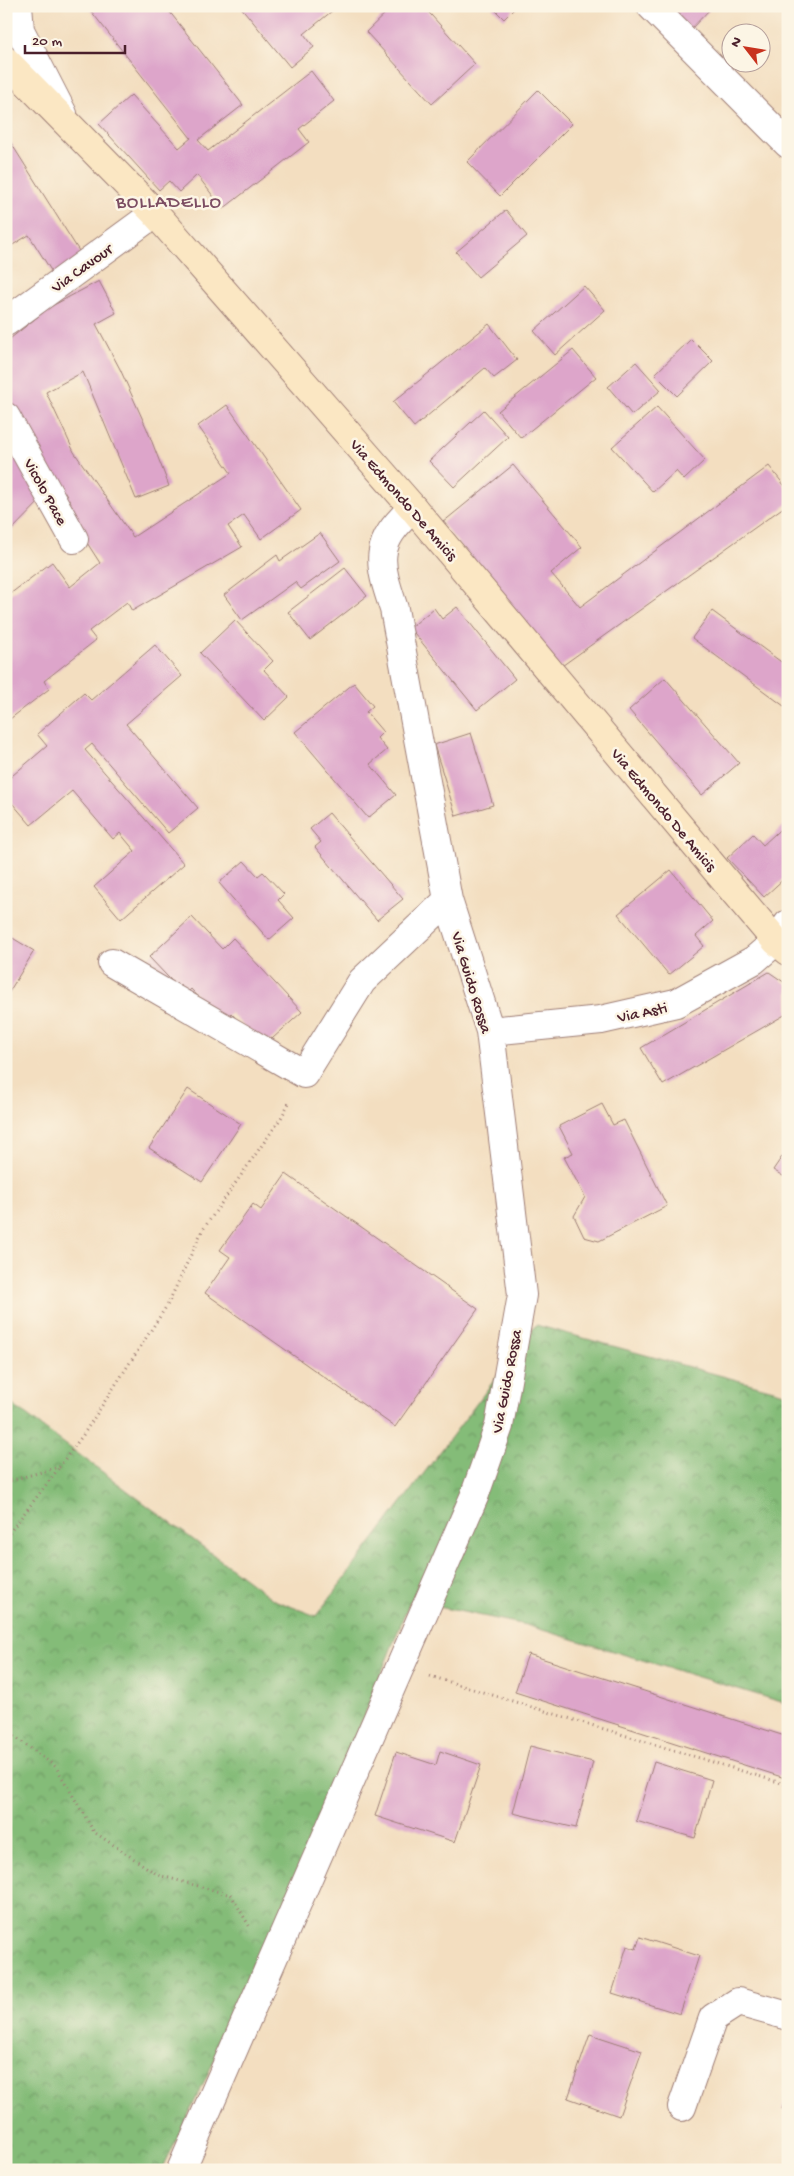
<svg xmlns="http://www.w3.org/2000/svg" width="794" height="2176" font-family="'Gochi Hand',sans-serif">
<defs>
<pattern id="forest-crowns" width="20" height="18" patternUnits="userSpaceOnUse" patternTransform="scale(1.25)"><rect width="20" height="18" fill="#84bc78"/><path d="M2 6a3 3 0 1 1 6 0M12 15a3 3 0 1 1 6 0" fill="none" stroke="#6e9863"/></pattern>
</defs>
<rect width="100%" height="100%" fill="#fcf5e5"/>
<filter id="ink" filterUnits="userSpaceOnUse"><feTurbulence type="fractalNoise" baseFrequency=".02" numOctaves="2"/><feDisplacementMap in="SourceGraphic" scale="10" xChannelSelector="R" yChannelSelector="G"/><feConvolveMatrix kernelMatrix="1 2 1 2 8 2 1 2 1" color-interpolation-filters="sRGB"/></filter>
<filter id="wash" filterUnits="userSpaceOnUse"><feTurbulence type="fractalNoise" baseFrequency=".0096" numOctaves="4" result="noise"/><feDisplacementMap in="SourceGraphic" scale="20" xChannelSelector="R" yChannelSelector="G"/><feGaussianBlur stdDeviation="1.12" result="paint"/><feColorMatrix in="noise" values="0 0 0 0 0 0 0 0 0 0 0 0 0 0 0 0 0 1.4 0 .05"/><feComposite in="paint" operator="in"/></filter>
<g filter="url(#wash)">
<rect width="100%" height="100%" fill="#f3dec0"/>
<path fill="url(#forest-crowns)" stroke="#676e52" d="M 536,1325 L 788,1394 L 788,1704 L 526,1625 L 410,1601 L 320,1827 L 224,2040 L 162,2170 L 6,2170 L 6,1400 L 274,1600 L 316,1616 Z"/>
<g id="blocks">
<path fill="#dda5ca" d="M 87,6 L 165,6 L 243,105 L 198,140 L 208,151 L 311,71 L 334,101 L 299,129 L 309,142 L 223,209 L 197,175 L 179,192 L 169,181 L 159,190 L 99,124 L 131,95 L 179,148 L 191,138 Z
M 240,6 L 338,6 L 304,34 L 314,47 L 290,67 Z
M 393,6 L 423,6 L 475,64 L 432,104 L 366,32 Z
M 491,6 L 517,6 L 504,19 Z
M 663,6 L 713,6 L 689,31 Z
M 538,90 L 572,124 L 500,196 L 467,162 Z
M 6,135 L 84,259 L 55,277 L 29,235 L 6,249 Z
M 506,210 L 527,236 L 478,277 L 456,252 Z
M 99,281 L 116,313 L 96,324 L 120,369 L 147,429 L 169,486 L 136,499 L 83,372 L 46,392 L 74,452 L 133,537 L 231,473 L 198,426 L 227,405 L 301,510 L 261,539 L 244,515 L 228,526 L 242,547 L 132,611 L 127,602 L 89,631 L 96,640 L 44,681 L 49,689 L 6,722 L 6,597 L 52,562 L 70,587 L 100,563 L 42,473 L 6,400 L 6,342 L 50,307 Z
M 584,286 L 605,310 L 555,355 L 534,331 Z
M 489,324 L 517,360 L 494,378 L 485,368 L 414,427 L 393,402 Z
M 691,339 L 713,361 L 677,396 L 655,374 Z
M 573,350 L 596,377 L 521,438 L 498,411 Z
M 636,362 L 661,390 L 632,415 L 608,387 Z
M 657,407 L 705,460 L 684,480 L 676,471 L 653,492 L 612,447 Z
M 484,410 L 508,437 L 454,487 L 429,461 Z
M 6,423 L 46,495 L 6,536 Z
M 513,465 L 582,547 L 551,573 L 580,607 L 769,466 L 788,490 L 788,504 L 559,668 L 442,523 Z
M 320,533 L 340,561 L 301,589 L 295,582 L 242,620 L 224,595 L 277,555 L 280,561 Z
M 345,568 L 367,596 L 310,640 L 288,612 Z
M 457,607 L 515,679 L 477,710 L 410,628 L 434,608 L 442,619 Z
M 712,611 L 788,667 L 788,709 L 692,638 Z
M 235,620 L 273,661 L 264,670 L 289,697 L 264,721 L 200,653 Z
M 155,645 L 182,676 L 126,724 L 198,808 L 168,833 L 92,744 L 85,750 L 184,864 L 121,919 L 94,887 L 135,851 L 120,833 L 113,839 L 72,791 L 31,825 L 6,796 L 6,781 L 47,746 L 37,734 L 84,693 L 91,700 Z
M 665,678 L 739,763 L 702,795 L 629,710 Z
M 354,683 L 373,706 L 366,712 L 383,732 L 377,738 L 387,750 L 370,764 L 396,795 L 368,818 L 295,732 Z
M 471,733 L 493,805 L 456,816 L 434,745 Z
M 329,813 L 403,899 L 377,920 L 315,847 L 321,842 L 310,829 Z
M 6,818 L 12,824 L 6,830 Z
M 788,822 L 788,875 L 764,897 L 727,858 L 753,834 L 763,845 Z
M 244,861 L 258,876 L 263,872 L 284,894 L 278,900 L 294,918 L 269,940 L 219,883 Z
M 671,870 L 713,921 L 696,936 L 704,946 L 669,975 L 618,914 Z
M 192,917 L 222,949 L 233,938 L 302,1012 L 263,1047 L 231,1013 L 222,1022 L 191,989 L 185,995 L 149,957 Z
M 6,934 L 34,951 L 6,997 Z
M 769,972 L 788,985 L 788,1013 L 663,1085 L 641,1048 Z
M 188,1089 L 241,1124 L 202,1182 L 149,1148 Z
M 602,1104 L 613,1125 L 624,1120 L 667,1206 L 599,1241 L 584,1237 L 574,1216 L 585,1197 L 564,1157 L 573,1153 L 559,1126 Z
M 788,1148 L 788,1179 L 773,1170 Z
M 286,1174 L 478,1309 L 395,1427 L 205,1293 L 230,1257 L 220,1250 L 253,1204 L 261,1210 Z
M 528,1654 L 788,1737 L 788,1779 L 515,1692 Z
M 530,1746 L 593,1762 L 576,1828 L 513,1813 Z
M 440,1751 L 481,1765 L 455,1842 L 375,1816 L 396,1752 L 436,1765 Z
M 654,1762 L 712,1780 L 695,1838 L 636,1821 Z
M 640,1937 L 699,1956 L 680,2014 L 612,1993 L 627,1946 L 636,1949 Z
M 590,2034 L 642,2051 L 619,2116 L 568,2098 Z
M 787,2090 L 788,2090 L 788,2111 L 782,2109 Z
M 710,2166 L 721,2169 L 721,2170 L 708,2170 Z"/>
</g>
</g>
<g filter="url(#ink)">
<use href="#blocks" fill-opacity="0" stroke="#9e7e76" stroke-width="1"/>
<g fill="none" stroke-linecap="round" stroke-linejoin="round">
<defs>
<path id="street" d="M 18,6 L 20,30 L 63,114
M 651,6 L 788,144
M 6,322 L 155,213
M 6,417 L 74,539
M 112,963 L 304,1074 L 362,981 L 448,900
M 490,1031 L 601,1020 L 676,1003 L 754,960 L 776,941 L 788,924
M 682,2107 L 713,2018 L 738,2002 L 788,2016
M 181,2170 L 474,1497 L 499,1426 L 522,1295 L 490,1031 L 448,900 L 394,609 C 378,561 373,544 413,508"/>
<path id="secondary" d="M 6,61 L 155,213 L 413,508 L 737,895 L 776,941 L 788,951"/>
</defs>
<use href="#street" stroke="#9e7e76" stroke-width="30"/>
<use href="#secondary" stroke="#9e7e76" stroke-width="30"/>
<path stroke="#9e7e76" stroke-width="3" stroke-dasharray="1 4" stroke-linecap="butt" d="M 6,1482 L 59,1467 L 83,1435 L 168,1304 L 202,1231 L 281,1118 L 290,1101
M 6,1537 L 59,1468
M 430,1676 L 788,1785
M 6,1730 L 56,1767 L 94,1832 L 158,1875 L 231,1895 L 251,1929"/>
<use href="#street" stroke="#fff" stroke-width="28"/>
<use href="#secondary" stroke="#fbe7c3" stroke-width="28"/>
</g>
</g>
<g text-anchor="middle" stroke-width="5" stroke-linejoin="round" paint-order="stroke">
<g font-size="16" fill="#4a1f2b" stroke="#fcf5e5">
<text transform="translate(81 267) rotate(-36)" y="6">Via Cavour</text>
<text transform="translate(47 491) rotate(61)" y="6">Vicolo Pace</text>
<text transform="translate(405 499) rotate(49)" y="6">Via Edmondo De Amicis</text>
<text transform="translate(665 809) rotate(50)" y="6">Via Edmondo De Amicis</text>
<text transform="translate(473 982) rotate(73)" y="6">Via Guido Rossa</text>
<text transform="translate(642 1011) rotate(-12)" y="6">Via Asti</text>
<text transform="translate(505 1381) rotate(-79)" y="6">Via Guido Rossa</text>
</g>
<g font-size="19" letter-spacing="1" fill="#7d4e63" stroke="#fcf5e5">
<text x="169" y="207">BOLLADELLO</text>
</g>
</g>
<rect width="794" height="2176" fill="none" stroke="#fcf5e5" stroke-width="25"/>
<g transform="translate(746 48) rotate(301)"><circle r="24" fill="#fcf5e5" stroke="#b59f9b"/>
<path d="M0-4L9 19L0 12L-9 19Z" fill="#c8321e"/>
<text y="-8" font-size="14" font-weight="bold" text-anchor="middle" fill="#4a1f2b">N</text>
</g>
<path d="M25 45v8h100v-8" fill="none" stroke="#4a1f2b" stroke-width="2.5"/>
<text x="32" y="45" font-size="15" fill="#4a1f2b" stroke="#fcf5e5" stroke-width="4" paint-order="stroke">20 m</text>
</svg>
